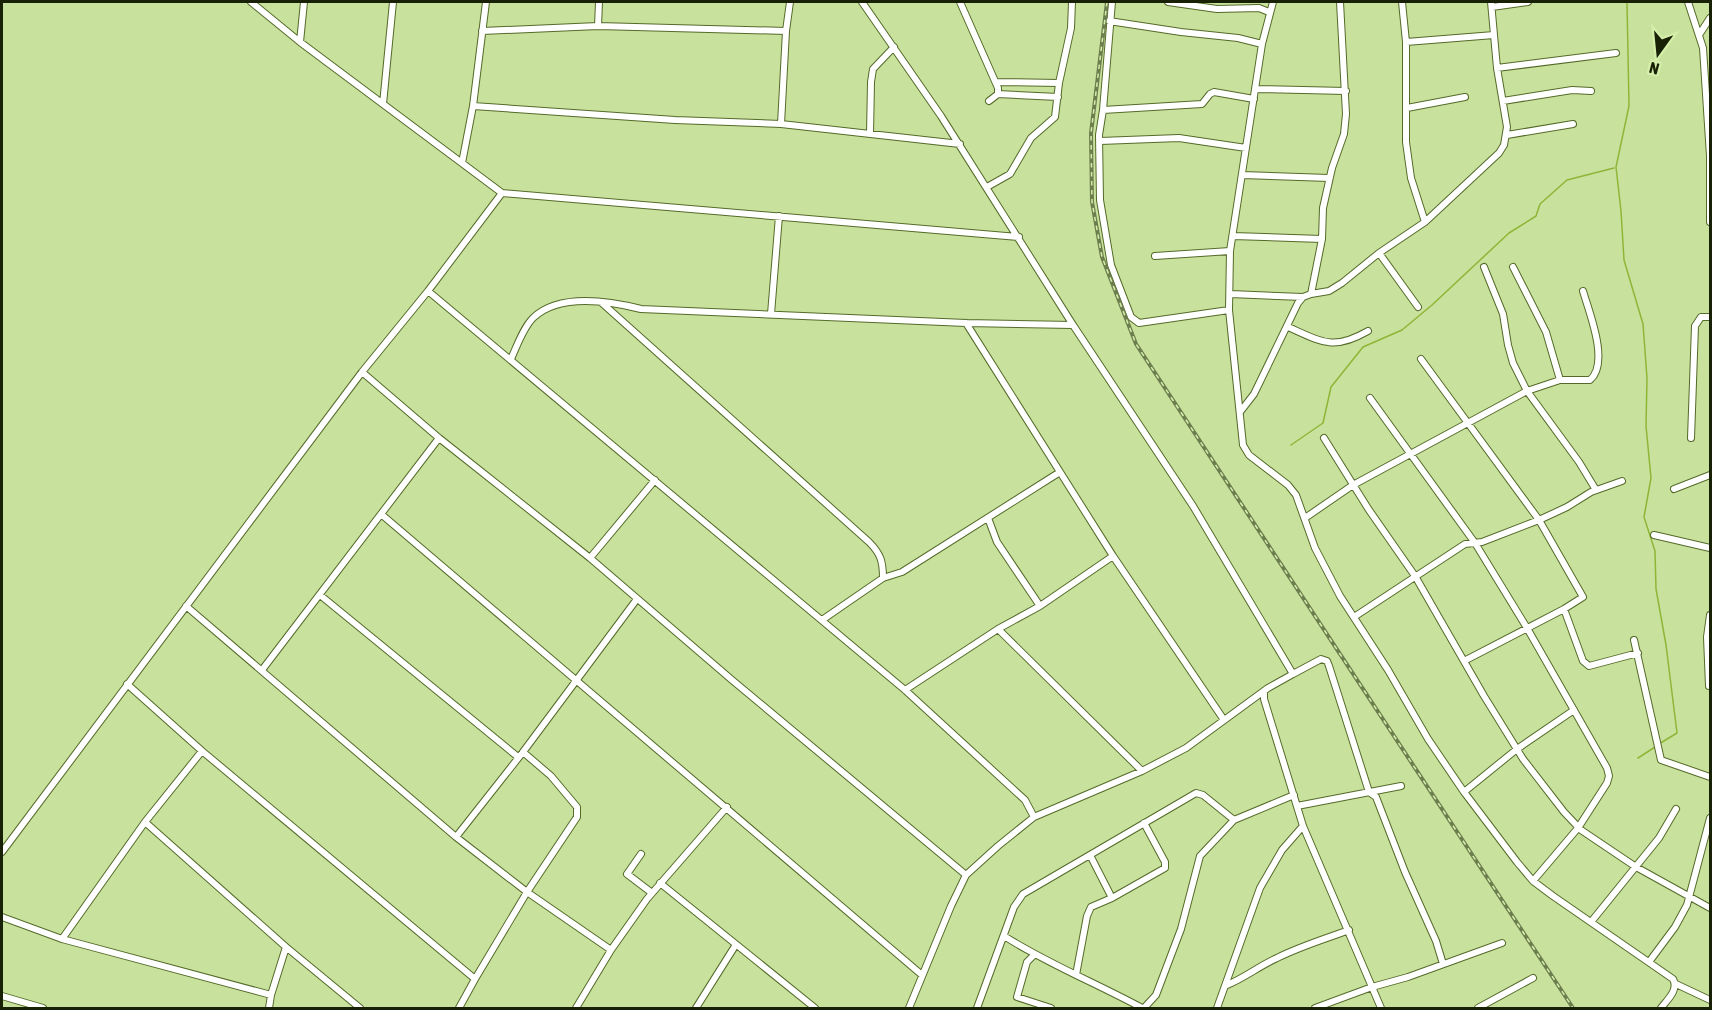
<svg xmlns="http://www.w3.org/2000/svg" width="1712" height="1010" font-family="'Asap Condensed',sans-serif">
<rect width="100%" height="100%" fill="#c8e29d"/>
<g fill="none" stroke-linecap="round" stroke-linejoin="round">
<path stroke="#8fb537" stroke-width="1.5" d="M 1627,2 L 1629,106 L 1616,167 L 1621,211 L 1624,260 L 1643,324 L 1647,378 L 1646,426 L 1651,478 L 1644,517 L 1655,551 L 1656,589 L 1666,645 L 1677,733 L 1659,744
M 1291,445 L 1323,423 L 1331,387 L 1363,347 L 1402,330 L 1432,305 L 1509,233 L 1536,216 L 1540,204 L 1567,180 L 1614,168
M 1638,758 L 1655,747"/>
<defs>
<path id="minor" d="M 251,2 L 300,42 L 502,193
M 862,2 L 941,116 L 1073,325 L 1193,506 L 1293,674 L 1268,688 L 1186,748 L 1142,771 L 1034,817 L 998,846 L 966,875 L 951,906 L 909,1008
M 960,2 L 998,88 L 998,94 L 989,101
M 1112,2 L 1103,110 L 1099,135 L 1100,200 L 1111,265 L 1131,317 L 1139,323 L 1229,310
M 1168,2 L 1217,9 L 1259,8 L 1269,12
M 1273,2 L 1262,44 L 1230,251 L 1229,310 L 1243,445 L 1249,455 L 1288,485 L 1296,495 L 1315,548 L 1340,596 L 1388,670 L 1428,739 L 1464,792 L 1517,862 L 1533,881 L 1553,896 L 1673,979 C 1679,990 1667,1000 1661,1008
M 1402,2 L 1406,42 L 1406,142 L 1411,178 L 1425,222
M 1688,2 L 1703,48 L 1710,156 L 1710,222
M 1492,7 L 1528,2
M 1109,21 L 1181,32 L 1238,38 L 1262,44
M 598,26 L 599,2
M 482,31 L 598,26 L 786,31
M 1699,35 L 1710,18
M 300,42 L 304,2
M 1406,42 L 1494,35
M 1497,68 L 1616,53
M 996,82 L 1059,83 L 1071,28 L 1072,2
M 1255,89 L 1346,91
M 998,94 L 1058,97
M 1503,101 L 1572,90 L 1591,91
M 383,104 L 393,2
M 473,106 L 675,120 L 781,124 L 960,144
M 1407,108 L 1465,97
M 1103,110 L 1202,104 L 1210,94 L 1214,92 L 1254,99
M 781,124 L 786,31 L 790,2
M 870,134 L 871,82 L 873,69 L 894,47
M 1507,135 L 1573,124
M 1100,141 L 1179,138 L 1246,148
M 462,163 L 473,106 L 486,2
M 1242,175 L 1329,178
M 987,187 L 1010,174 L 1031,138 L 1055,117 L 1059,83
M 1233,236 L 1322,239
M 1379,253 L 1418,307
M 1155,256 L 1230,251
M 1484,267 L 1503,314 L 1508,345 L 1513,363 L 1527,391 L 1579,462 L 1596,490
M 1513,267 L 1546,332 L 1560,380
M 428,291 L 905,690 L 1025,800 L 1034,817
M 1230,294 L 1303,297
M 1311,294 L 1322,239 L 1323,208 L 1332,168 L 1344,134 L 1346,114 L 1340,2
M 602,303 L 869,542 C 881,554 883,562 883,578
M 771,314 L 779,216
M 966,323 L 1113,556 L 1224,720
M 1288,327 C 1322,342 1333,351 1368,331
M 511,359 C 517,346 523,328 533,318 C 559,293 609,301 641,309 L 966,323 L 1073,325
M 1421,359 L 1539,520 L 1583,597 L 1564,609 L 1464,661
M 362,372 L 439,438 L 590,558 L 732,680 L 966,875
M 1370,398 L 1475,543 L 1527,628 L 1607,768 L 1609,776 L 1607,783 L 1578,828 L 1533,881
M 1240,412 L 1254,394 L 1298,303 L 1303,297 L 1311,294 L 1329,291 L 1342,283 L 1379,253 L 1425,222 L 1499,153 L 1504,145 L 1507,127 L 1497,68 L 1491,2
M 1324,438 L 1369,510 L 1415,576 L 1484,696 L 1523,759 L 1564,812 L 1581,830 L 1636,867 L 1710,908
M 1691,438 L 1695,326 L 1701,317 L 1710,317
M 1674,489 L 1710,475
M 381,514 L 922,975
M 988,518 L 997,542 L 1040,606
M 1305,518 L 1353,485 L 1527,391 L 1560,380 L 1590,380 C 1610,363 1589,312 1583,291
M 1654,535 L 1710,548
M 590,558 L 655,480
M 320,595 L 518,757
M 186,606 L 456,837 L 527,892 L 611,950
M 1564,609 L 1583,661 L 1589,666 L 1638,653
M 1354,617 L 1465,544 L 1482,542 L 1539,520 L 1567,507 L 1591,492 L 1622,481
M 822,620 L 883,578 L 902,572 L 1060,472
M 998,629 L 1142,771
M 1634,640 L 1661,760 L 1710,777
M 262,670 L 439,438
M 1293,674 L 1321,659 L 1327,661 L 1329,666 L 1369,792 L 1376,797 L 1405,872 L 1436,941 L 1443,964
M 127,684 L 202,751 L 475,979 L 527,892 L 577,817 L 577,807 L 551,776 L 523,752
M 1709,686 L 1707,637 L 1710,615
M 905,690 L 998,629 L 1040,606 L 1113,556
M 1264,693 L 1264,699 L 1303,826 L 1372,987 L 1315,1008
M 1464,792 L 1517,749 L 1574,710
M 1297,806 L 1401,786
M 145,822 L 286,947 L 360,1008
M 456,837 L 523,752 L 637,599
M 2,852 L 362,372 L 428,291 L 502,193 L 1019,237
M 641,854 L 627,874 L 652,893
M 1090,855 L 1112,898
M 660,883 L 815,1008
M 2,917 L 62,939 L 271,995 L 269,1008
M 1591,922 L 1659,838 L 1676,809
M 1004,936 C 1048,964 1096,983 1142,1008
M 62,939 L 145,822 L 202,751
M 1034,955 L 1027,962 L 1017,997 L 1051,1008
M 1649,962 L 1675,927 L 1687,905 L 1710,818
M 1076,975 L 1087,916 L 1091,907 L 1112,898 L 1165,868 L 1165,862 L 1144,823
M 1676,984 L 1710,1000
M 1227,985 C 1246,977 1259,966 1277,958 C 1301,946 1325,939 1349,930
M 271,995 L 286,947
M 2,996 L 43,1008
M 459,1008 L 475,979
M 576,1008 L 611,950 L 647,899 L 727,807
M 696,1008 L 735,946
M 977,1008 L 1014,907 L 1023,894 L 1196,793 L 1203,795 L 1234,820
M 1144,1008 L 1156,995 L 1181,929 L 1200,856 L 1234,820 L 1294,795
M 1217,1008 L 1260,888 L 1282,850 L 1303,826
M 1381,1008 L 1372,987 L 1408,977 L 1502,943
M 1478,1008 L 1533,978"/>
</defs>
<use href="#minor" stroke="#556a29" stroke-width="8"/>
<use href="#minor" stroke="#fff" stroke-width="6"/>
<defs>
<path id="rail" d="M 1107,2 L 1091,133 L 1092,202 L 1102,257 L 1136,344 L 1573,1008"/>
</defs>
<use href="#rail" stroke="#6c7d4e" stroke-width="4"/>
<use href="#rail" stroke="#d5efaa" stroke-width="1.5" stroke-dasharray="4.5" stroke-linecap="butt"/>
</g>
<rect width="1712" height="1010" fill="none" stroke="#182106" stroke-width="6"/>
<g transform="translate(1658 54) rotate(195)" stroke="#d5efaa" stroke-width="4.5" paint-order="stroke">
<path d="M0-4.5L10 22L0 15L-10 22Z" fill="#182106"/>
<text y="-9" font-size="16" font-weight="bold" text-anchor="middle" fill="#182106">N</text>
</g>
</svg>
